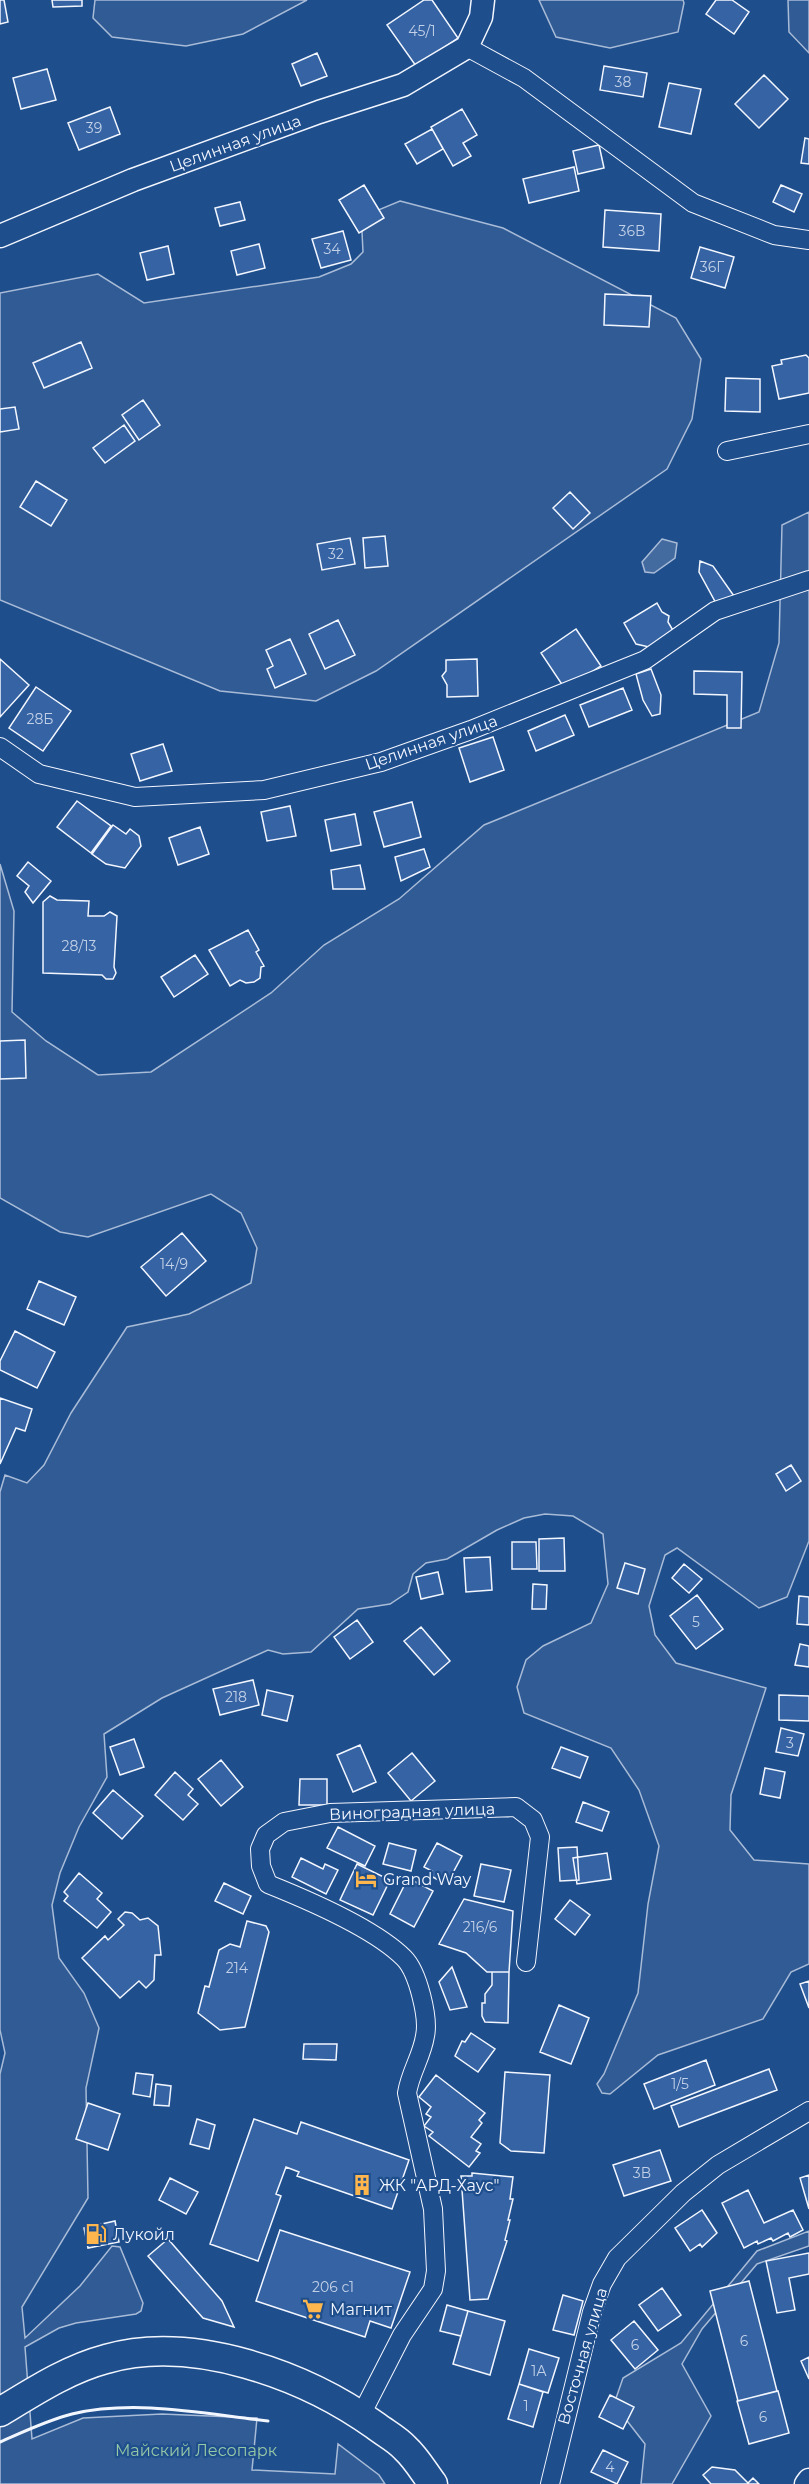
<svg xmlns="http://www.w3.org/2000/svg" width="809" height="2484" font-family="Montserrat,sans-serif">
<rect width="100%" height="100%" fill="#1f4e8c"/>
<path fill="#305b95" stroke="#a8bbd7" stroke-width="1.5" d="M 95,0 L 307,0 L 243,34 L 186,46 L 112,37 L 93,18 Z
M 539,0 L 683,0 L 684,3 L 678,32 L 610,48 L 556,37 Z
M 788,0 L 809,0 L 809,53 L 789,32 Z
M 400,201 L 503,228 L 676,318 L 701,359 L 692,419 L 667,469 L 376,671 L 316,701 L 220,691 L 0,600 L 0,293 L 98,274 L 144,303 L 319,277 L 351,264 L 363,252 L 362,232 L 371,213 Z
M 809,512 L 809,1541 L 787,1597 L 759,1608 L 677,1548 L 665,1555 L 649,1606 L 655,1635 L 676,1663 L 766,1688 L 731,1795 L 730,1830 L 754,1860 L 809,1864 L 809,1964 L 791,1972 L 763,2019 L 658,2055 L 610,2094 L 602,2093 L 597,2084 L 604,2074 L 638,1993 L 648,1904 L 659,1846 L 639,1790 L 611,1748 L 524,1713 L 517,1687 L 526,1660 L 543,1646 L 591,1623 L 608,1584 L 603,1534 L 573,1516 L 545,1514 L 524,1518 L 497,1530 L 447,1559 L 426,1563 L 413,1574 L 408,1592 L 390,1604 L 358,1609 L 311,1652 L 283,1654 L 268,1650 L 162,1698 L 104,1734 L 107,1777 L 79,1827 L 60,1873 L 52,1905 L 59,1958 L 84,1993 L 99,2028 L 86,2088 L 88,2198 L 22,2307 L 25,2338 L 80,2286 L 112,2246 L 120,2247 L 143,2303 L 141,2311 L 136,2314 L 76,2323 L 59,2328 L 25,2347 L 32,2439 L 83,2418 L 162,2414 L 257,2418 L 252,2470 L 335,2474 L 338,2444 L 379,2475 L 385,2484 L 0,2484 L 0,2074 L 5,2053 L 0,2030 L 0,1492 L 5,1475 L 27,1483 L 44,1465 L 71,1413 L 127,1327 L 189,1314 L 251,1283 L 257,1248 L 241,1213 L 211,1194 L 88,1237 L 60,1232 L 0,1198 L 0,864 L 14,911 L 12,1012 L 46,1041 L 98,1075 L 151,1072 L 271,993 L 324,945 L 399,899 L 484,825 L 759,712 L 779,643 L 782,525 Z
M 809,2231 L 809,2246 L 757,2264 L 702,2329 L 682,2364 L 711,2416 L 672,2484 L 641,2484 L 645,2444 L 614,2404 L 623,2378 L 681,2343 L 757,2251 Z"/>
<path fill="#446ba0" stroke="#a8bbd7" stroke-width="1.5" d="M 662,539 L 677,543 L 675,558 L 654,573 L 645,572 L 642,562 Z"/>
<path fill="#3563a3" stroke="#f2f6ff" stroke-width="1.5" d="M 0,0 L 4,0 L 8,22 L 0,24 Z
M 52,0 L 82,0 L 82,6 L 53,7 Z
M 424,0 L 432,0 L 458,38 L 416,66 L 387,25 Z
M 716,0 L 732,0 L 749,12 L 734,34 L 706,14 Z
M 317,53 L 327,76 L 301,86 L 292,64 Z
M 604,66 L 647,73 L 643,97 L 600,90 Z
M 47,69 L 56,100 L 21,109 L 13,78 Z
M 764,75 L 788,99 L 759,128 L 735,104 Z
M 669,83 L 701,89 L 691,134 L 659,127 Z
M 110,107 L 120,134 L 79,150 L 68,123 Z
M 462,109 L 477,135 L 463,143 L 471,156 L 453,166 L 431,127 Z
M 432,129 L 443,149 L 417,164 L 405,144 Z
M 805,138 L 809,139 L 809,164 L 801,163 Z
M 599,145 L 604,168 L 578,174 L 573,151 Z
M 574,167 L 579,191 L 529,203 L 523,179 Z
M 364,185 L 384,218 L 359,233 L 339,200 Z
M 781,185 L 802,194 L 794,212 L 773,202 Z
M 240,202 L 245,220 L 220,226 L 215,208 Z
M 605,210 L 661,214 L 659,251 L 603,247 Z
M 343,231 L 351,260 L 321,268 L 312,239 Z
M 259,244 L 265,268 L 237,275 L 231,251 Z
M 168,246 L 174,274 L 147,280 L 140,253 Z
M 700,247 L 734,257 L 725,288 L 691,278 Z
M 605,294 L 651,296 L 649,327 L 604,325 Z
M 81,342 L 92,368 L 44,388 L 33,363 Z
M 806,355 L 809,358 L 809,393 L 779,399 L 772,366 L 782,364 L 781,360 Z
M 726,378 L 760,379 L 760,412 L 725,411 Z
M 143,400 L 160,425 L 139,440 L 122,415 Z
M 15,407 L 19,429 L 0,432 L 0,409 Z
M 124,425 L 135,441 L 105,463 L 93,448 Z
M 36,481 L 67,500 L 51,526 L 20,507 Z
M 570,492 L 590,513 L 573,529 L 553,508 Z
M 385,536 L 388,566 L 365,568 L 363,538 Z
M 350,538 L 355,564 L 322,570 L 317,544 Z
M 700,561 L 713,566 L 734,596 L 717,605 L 699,572 Z
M 657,603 L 662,612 L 669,616 L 668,622 L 674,632 L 649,647 L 636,644 L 624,623 Z
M 338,620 L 355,655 L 325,669 L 309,634 Z
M 576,629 L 601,666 L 565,689 L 541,653 Z
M 290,639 L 306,674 L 275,688 L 267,669 L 273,666 L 266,650 Z
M 0,659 L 29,685 L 0,717 Z
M 477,659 L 478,696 L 447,697 L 447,685 L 442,676 L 446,671 L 446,660 Z
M 651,669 L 661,695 L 660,714 L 652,716 L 643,700 L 636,674 Z
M 694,671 L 742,672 L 741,728 L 727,728 L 727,695 L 694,694 Z
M 36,687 L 71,711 L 43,751 L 9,728 Z
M 623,688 L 632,710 L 589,727 L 580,705 Z
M 565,715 L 574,735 L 536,751 L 528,731 Z
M 493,737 L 504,770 L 470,782 L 459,748 Z
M 163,744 L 172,771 L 140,781 L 131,754 Z
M 77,801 L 111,826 L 91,853 L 57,827 Z
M 412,802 L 421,837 L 384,847 L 374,812 Z
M 290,806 L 296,836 L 267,841 L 261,812 Z
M 355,814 L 361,845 L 331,851 L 325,820 Z
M 113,825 L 126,834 L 130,829 L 139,836 L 141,846 L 125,868 L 106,864 L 92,854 Z
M 200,827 L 209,854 L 178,865 L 169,838 Z
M 424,849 L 430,867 L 401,881 L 395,857 Z
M 28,862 L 51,881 L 33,903 L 25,892 L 29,886 L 17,876 Z
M 360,865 L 365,889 L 333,889 L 331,870 Z
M 50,896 L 57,900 L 89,901 L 88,916 L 104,916 L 110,912 L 117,916 L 114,967 L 116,973 L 113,979 L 106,979 L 102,975 L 43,973 L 43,902 Z
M 248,930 L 259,950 L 256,952 L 264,966 L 261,967 L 260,978 L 254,982 L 246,983 L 240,980 L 230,986 L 209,950 Z
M 195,955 L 208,974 L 174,997 L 161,977 Z
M 25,1040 L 26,1078 L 0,1079 L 0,1041 Z
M 182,1233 L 206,1261 L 166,1296 L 141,1267 Z
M 39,1281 L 76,1297 L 64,1325 L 27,1309 Z
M 15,1331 L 55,1352 L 37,1388 L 0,1370 L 0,1361 Z
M 0,1398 L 32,1409 L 25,1431 L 16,1428 L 0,1464 Z
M 791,1465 L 801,1481 L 786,1491 L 776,1474 Z
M 564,1538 L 565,1571 L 539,1571 L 539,1539 Z
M 512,1542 L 536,1542 L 537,1569 L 512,1569 Z
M 490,1557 L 492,1590 L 466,1592 L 464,1558 Z
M 625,1563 L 645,1569 L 638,1594 L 617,1588 Z
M 684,1564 L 702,1579 L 689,1593 L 672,1578 Z
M 438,1572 L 443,1594 L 421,1599 L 416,1577 Z
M 533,1584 L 547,1585 L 546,1609 L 532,1609 Z
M 697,1595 L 723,1629 L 696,1649 L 670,1616 Z
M 799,1596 L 809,1597 L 809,1625 L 797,1624 Z
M 357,1620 L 373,1642 L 350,1659 L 334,1637 Z
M 421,1627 L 450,1661 L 434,1675 L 404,1641 Z
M 800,1644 L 809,1646 L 809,1667 L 795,1665 Z
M 253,1680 L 259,1705 L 220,1715 L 213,1689 Z
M 267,1690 L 293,1696 L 287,1721 L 262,1715 Z
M 779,1695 L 809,1696 L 809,1721 L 779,1720 Z
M 781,1728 L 804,1734 L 798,1756 L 776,1752 Z
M 134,1739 L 144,1767 L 120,1775 L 110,1747 Z
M 360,1745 L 376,1782 L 353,1792 L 337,1755 Z
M 561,1747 L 588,1757 L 580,1778 L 552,1768 Z
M 412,1753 L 435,1781 L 411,1801 L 388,1773 Z
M 221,1760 L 243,1787 L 221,1806 L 198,1779 Z
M 765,1768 L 785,1772 L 780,1798 L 760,1794 Z
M 175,1772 L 193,1789 L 188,1795 L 198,1804 L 183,1820 L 155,1795 Z
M 300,1779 L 327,1779 L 327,1805 L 299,1805 Z
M 113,1790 L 143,1816 L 122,1839 L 93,1813 Z
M 583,1802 L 609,1812 L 602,1831 L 576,1822 Z
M 338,1827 L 375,1846 L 365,1866 L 327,1848 Z
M 389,1843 L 416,1850 L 411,1871 L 383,1864 Z
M 437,1843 L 462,1856 L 449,1880 L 442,1877 L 440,1881 L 429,1875 L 432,1871 L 424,1867 Z
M 577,1847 L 579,1880 L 560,1881 L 558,1848 Z
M 607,1853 L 611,1879 L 577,1884 L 573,1858 Z
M 301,1858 L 323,1869 L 325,1864 L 338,1870 L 326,1894 L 292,1877 Z
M 357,1864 L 390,1880 L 373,1915 L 340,1900 Z
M 481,1864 L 511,1870 L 504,1902 L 474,1896 Z
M 79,1873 L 102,1893 L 97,1899 L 111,1912 L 97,1928 L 64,1901 L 68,1896 L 64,1892 Z
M 408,1878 L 433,1891 L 414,1927 L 390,1914 Z
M 224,1883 L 251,1896 L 243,1914 L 215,1901 Z
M 464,1899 L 513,1911 L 509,1972 L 487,1972 L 466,1953 L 439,1944 Z
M 570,1900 L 590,1915 L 575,1935 L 555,1919 Z
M 125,1912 L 132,1913 L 140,1920 L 148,1918 L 158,1926 L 161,1955 L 155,1955 L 154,1980 L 146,1988 L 139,1981 L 120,1998 L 82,1958 L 105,1936 L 108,1940 L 124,1925 L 118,1919 Z
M 247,1921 L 266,1926 L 269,1932 L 245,2027 L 220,2030 L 198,2013 L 205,1986 L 209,1987 L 219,1950 L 230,1944 L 240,1947 Z
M 452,1967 L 467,2007 L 450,2010 L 439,1982 Z
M 492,1972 L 509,1972 L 508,2023 L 485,2022 L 482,2016 L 482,2003 L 485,2003 L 485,1994 L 492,1985 Z
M 809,1981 L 809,2008 L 800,1984 Z
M 559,2005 L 589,2018 L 571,2064 L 540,2052 Z
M 471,2033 L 495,2049 L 478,2072 L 455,2056 L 462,2041 L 465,2042 Z
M 304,2044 L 337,2044 L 336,2060 L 303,2059 Z
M 706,2060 L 715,2085 L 654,2109 L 644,2084 Z
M 769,2069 L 777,2090 L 679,2127 L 671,2106 Z
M 505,2072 L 550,2075 L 544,2153 L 511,2151 L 500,2143 Z
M 136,2073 L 153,2075 L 150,2097 L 133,2094 Z
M 436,2075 L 485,2113 L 479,2120 L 482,2123 L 471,2137 L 481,2144 L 476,2151 L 480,2153 L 469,2167 L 429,2136 L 433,2132 L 424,2126 L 431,2117 L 426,2114 L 431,2107 L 419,2097 Z
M 156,2084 L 171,2086 L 169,2106 L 154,2105 Z
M 88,2103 L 120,2114 L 108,2150 L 76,2139 Z
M 197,2119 L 215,2125 L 209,2149 L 190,2144 Z
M 254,2119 L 297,2134 L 301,2122 L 409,2160 L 392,2209 L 297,2176 L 299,2172 L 286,2167 L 276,2194 L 281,2196 L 258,2261 L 210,2244 Z
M 660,2150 L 671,2181 L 624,2196 L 613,2165 Z
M 472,2173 L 513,2177 L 510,2199 L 513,2199 L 508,2220 L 510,2220 L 505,2240 L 507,2241 L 488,2299 L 470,2300 L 461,2176 L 472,2176 Z
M 809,2175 L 809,2209 L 800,2178 Z
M 170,2178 L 198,2192 L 186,2214 L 159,2200 Z
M 748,2190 L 764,2223 L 793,2210 L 803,2230 L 790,2237 L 788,2233 L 773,2241 L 771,2238 L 758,2244 L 757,2241 L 744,2248 L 722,2203 Z
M 702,2210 L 717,2233 L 702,2247 L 700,2244 L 690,2251 L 675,2228 Z
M 115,2221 L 119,2242 L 88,2248 L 84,2228 Z
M 280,2230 L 410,2272 L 391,2328 L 370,2321 L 365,2337 L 256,2301 Z
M 168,2239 L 222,2301 L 234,2327 L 203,2318 L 148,2256 Z
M 809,2253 L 809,2274 L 789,2278 L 795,2310 L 777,2313 L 766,2261 Z
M 749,2281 L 777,2391 L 738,2401 L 710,2291 Z
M 662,2288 L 681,2315 L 658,2331 L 639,2305 Z
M 563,2295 L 583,2301 L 574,2335 L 553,2330 Z
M 447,2305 L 468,2311 L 461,2336 L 440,2331 Z
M 468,2311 L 505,2321 L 490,2375 L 453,2364 Z
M 634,2321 L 658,2350 L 635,2369 L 611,2340 Z
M 529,2349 L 559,2358 L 548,2393 L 519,2384 Z
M 809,2357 L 809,2379 L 801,2361 Z
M 519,2384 L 543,2392 L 533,2427 L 508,2419 Z
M 778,2391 L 789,2433 L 749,2444 L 737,2401 Z
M 610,2395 L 634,2407 L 623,2429 L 599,2417 Z
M 603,2450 L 628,2462 L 617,2484 L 591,2472 Z
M 712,2467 L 735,2470 L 748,2483 L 753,2478 L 759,2484 L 711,2484 L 703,2475 Z"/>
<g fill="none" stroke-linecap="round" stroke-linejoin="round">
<defs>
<path id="minor" d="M 467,47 L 524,78 L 693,203 L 774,235 L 809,240
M 727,451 L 809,434
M 0,747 L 39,774 L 135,797 L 264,790 L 381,762 L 471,730 L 645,660 L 715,611 L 809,580
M 361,2415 L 402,2335 L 433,2289 L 436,2271 L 433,2209 L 407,2093 C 410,2073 422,2056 425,2036 C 429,2018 418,1972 404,1958 C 374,1928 308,1900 268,1884 L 261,1866 L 260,1849 L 266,1835 L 284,1822 L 330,1813 L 516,1807 L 533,1820 L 540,1837 L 526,1962
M 550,2484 L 592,2312 L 602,2284 L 617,2258 L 683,2193 L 718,2165 L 809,2111"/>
<path id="tertiary" d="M 0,236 L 133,180 L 319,112 L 403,85 L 467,47 L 481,17 L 483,0
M 806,2484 L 809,2480"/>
<path id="primary" d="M 0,2412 C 33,2392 68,2369 106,2359 C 193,2334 305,2375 376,2426 C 385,2433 397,2439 405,2448 C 416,2458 424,2472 433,2484"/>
</defs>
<use href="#minor" stroke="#f2f6ff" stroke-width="20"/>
<use href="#tertiary" stroke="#f2f6ff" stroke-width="25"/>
<use href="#primary" stroke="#f2f6ff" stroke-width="31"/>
<use href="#minor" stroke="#1f4e8c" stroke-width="18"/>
<use href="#tertiary" stroke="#1f4e8c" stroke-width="22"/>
<use href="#primary" stroke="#1f4e8c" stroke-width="28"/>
<path stroke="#f2f6ff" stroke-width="3" d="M 0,2442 C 23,2432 48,2420 72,2414 C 136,2399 205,2414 268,2421"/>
</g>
<defs>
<symbol id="hotel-bare" viewBox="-9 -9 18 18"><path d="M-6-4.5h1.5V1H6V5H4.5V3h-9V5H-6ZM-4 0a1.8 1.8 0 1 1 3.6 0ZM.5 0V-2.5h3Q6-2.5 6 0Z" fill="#ffb74d" stroke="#1f4e8c" stroke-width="2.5" paint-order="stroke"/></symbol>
<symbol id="building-bare" viewBox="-9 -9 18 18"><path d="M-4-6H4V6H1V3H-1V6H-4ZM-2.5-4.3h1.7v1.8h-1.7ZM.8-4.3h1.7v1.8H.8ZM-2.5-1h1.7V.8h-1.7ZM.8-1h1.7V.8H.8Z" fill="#ffb74d" stroke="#1f4e8c" stroke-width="2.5" paint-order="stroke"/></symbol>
<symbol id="fuel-bare" viewBox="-9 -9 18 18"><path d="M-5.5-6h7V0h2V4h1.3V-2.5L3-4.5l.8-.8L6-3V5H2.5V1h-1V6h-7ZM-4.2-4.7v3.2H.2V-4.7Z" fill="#ffb74d" stroke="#1f4e8c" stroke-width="2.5" paint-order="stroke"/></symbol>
<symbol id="supermarket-bare" viewBox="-9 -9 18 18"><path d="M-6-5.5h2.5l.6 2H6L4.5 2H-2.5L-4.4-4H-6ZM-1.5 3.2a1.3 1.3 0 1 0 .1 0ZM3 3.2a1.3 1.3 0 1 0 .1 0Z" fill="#ffb74d" stroke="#1f4e8c" stroke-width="2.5" paint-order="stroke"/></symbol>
</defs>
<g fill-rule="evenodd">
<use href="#hotel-bare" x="351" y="1864" width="30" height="30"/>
<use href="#building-bare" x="347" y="2170" width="30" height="30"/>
<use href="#fuel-bare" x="81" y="2219" width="30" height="30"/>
<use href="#supermarket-bare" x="298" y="2294" width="30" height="30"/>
</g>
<g text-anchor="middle" stroke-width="4.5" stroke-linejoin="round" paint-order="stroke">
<g font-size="14" fill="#c3d1e8">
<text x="422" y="36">45/1</text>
<text x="623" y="87">38</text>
<text x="94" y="133">39</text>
<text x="632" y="236">36В</text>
<text x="332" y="254">34</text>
<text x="712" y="272">36Г</text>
<text x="336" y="559">32</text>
<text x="40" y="724">28Б</text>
<text x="79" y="951">28/13</text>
<text x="174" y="1269">14/9</text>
<text x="696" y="1627">5</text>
<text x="236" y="1702">218</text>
<text x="790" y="1748">3</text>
<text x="480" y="1932">216/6</text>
<text x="237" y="1973">214</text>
<text x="680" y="2089">1/5</text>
<text x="642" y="2178">3В</text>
<text x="333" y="2292">206 с1</text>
<text x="744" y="2346">6</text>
<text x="635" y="2350">6</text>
<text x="539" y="2376">1А</text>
<text x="526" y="2411">1</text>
<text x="763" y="2422">6</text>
<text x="610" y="2472">4</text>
</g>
<g font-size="16" fill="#f2f6ff" stroke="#1f4e8c">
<text transform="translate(235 143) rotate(-20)" y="6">Целинная улица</text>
<text transform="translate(431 742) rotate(-19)" y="6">Целинная улица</text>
<text transform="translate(412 1811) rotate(-2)" y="6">Виноградная улица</text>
<text transform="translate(582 2356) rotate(-74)" y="6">Восточная улица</text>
</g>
<g font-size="16" fill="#f2f6ff" stroke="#1f4e8c" text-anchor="start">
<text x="383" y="1885">Grand Way</text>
<text x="379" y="2191">ЖК "АРД-Хаус"</text>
<text x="113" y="2240">Лукойл</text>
<text x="330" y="2315">Магнит</text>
</g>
<g font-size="16" fill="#97c8a6" stroke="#1f4e8c">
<text x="196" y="2456">Майский Лесопарк</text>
</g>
</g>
</svg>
